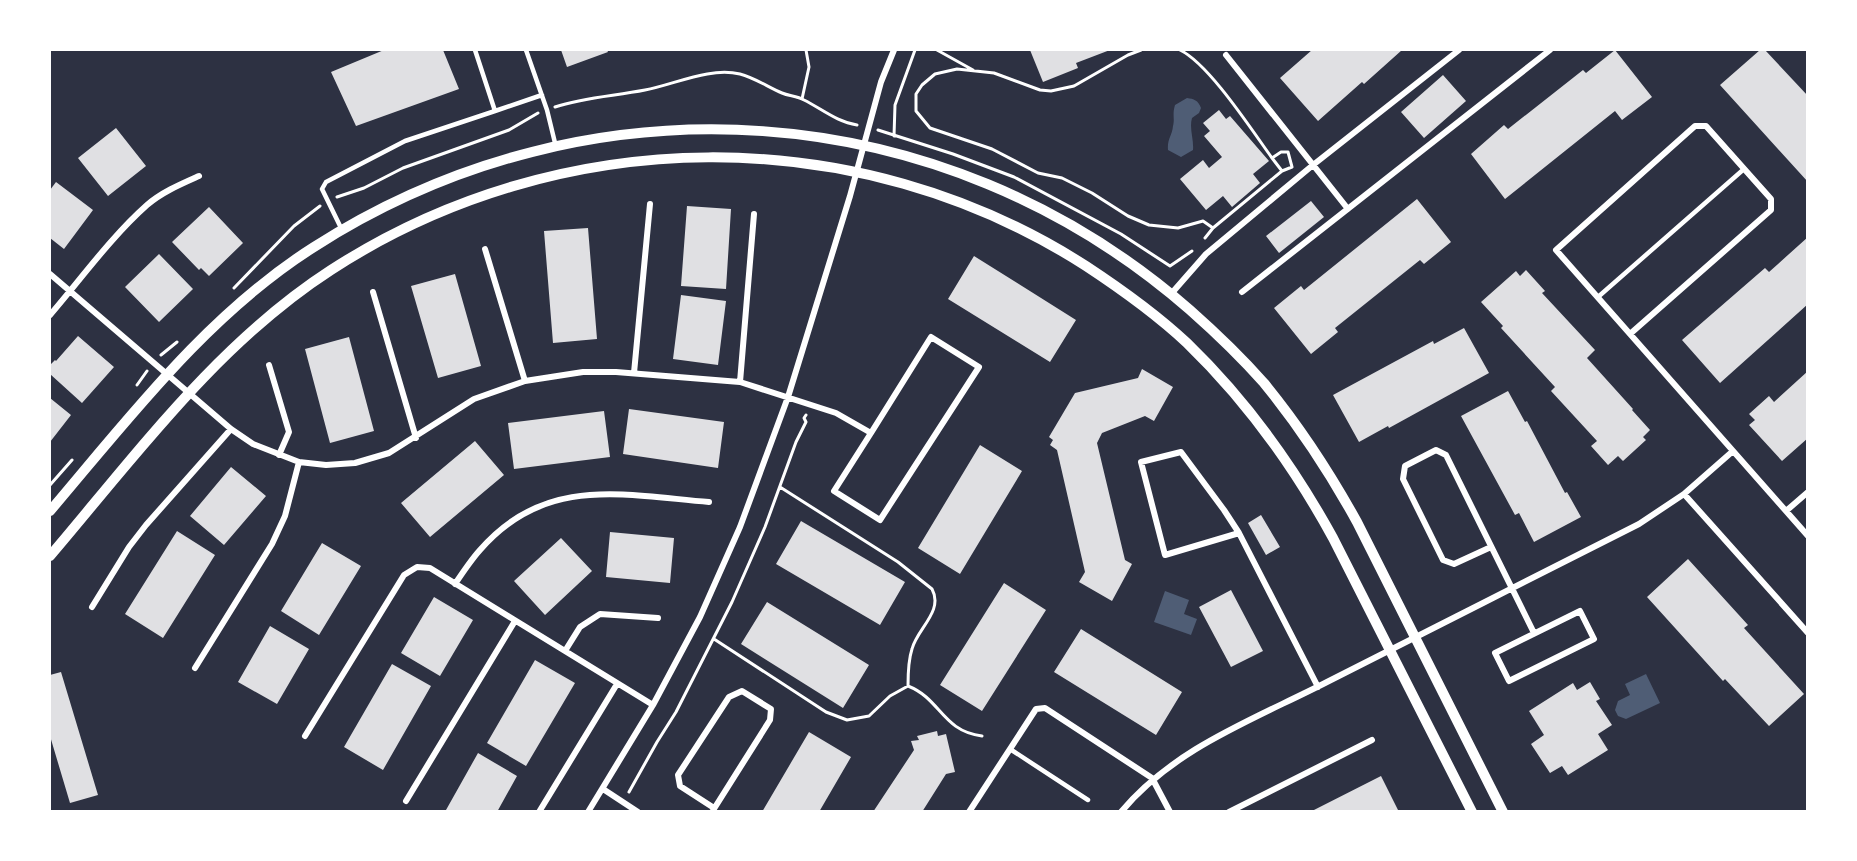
<svg xmlns="http://www.w3.org/2000/svg" width="1857" height="861" font-family="Lato,sans-serif">
<rect width="100%" height="100%" fill="#2d3142"/>
<path fill="#4f5d75" d="M 1187,98 C 1194,99 1198,100 1201,108 L 1199,113 L 1192,118 C 1189,129 1194,139 1193,150 L 1181,157 L 1168,150 C 1167,139 1172,136 1173,126 C 1175,118 1172,115 1175,105 Z
M 1165,591 L 1189,600 L 1184,614 L 1197,619 L 1191,635 L 1154,622 Z
M 1646,674 L 1660,703 L 1626,719 L 1618,716 L 1615,710 L 1618,701 L 1630,695 L 1625,684 Z"/>
<path fill="#e0e0e3" d="M 384,50 L 443,50 L 459,89 L 356,126 L 331,72 Z
M 561,50 L 607,50 L 608,52 L 567,67 Z
M 1030,50 L 1110,50 L 1076,63 L 1078,68 L 1043,82 Z
M 1312,50 L 1402,50 L 1364,84 L 1362,82 L 1318,121 L 1280,78 Z
M 1615,50 L 1652,97 L 1622,120 L 1615,111 L 1505,199 L 1471,154 L 1504,125 L 1508,129 L 1583,70 L 1586,73 Z
M 1760,50 L 1765,50 L 1808,96 L 1808,182 L 1720,85 Z
M 1443,75 L 1466,101 L 1424,138 L 1401,112 Z
M 1219,110 L 1226,119 L 1230,116 L 1269,161 L 1253,174 L 1260,183 L 1232,207 L 1223,196 L 1206,210 L 1180,179 L 1203,160 L 1209,168 L 1222,157 L 1204,136 L 1210,131 L 1203,123 Z
M 116,128 L 146,166 L 108,196 L 78,158 Z
M 56,182 L 93,210 L 64,249 L 50,238 L 50,190 Z
M 1417,199 L 1451,242 L 1424,264 L 1420,260 L 1335,328 L 1338,332 L 1311,354 L 1274,308 L 1301,286 L 1304,290 Z
M 1311,201 L 1324,217 L 1279,253 L 1266,236 Z
M 687,206 L 731,209 L 726,289 L 681,286 Z
M 209,207 L 243,243 L 209,276 L 201,268 L 199,270 L 172,242 Z
M 588,228 L 597,339 L 553,343 L 544,231 Z
M 1808,237 L 1808,304 L 1720,383 L 1682,340 L 1765,268 L 1769,272 Z
M 159,254 L 193,289 L 159,322 L 125,287 Z
M 974,256 L 1076,320 L 1050,362 L 948,299 Z
M 1526,270 L 1545,291 L 1542,293 L 1595,350 L 1587,358 L 1633,409 L 1632,410 L 1650,430 L 1643,437 L 1646,440 L 1623,461 L 1618,456 L 1608,465 L 1591,446 L 1597,441 L 1551,391 L 1555,387 L 1501,328 L 1503,326 L 1481,302 L 1516,271 L 1520,276 Z
M 455,274 L 481,366 L 438,378 L 411,286 Z
M 681,295 L 726,301 L 718,365 L 673,359 Z
M 1464,328 L 1489,373 L 1389,428 L 1388,426 L 1359,442 L 1333,395 L 1433,341 L 1434,344 Z
M 78,336 L 114,367 L 82,403 L 50,374 L 50,365 L 55,360 L 56,361 Z
M 349,337 L 374,431 L 330,443 L 305,349 Z
M 1142,369 L 1173,387 L 1154,421 L 1145,416 L 1102,433 L 1097,443 L 1125,560 L 1132,564 L 1112,601 L 1079,582 L 1085,572 L 1057,450 L 1050,445 L 1053,440 L 1049,437 L 1075,393 L 1138,378 Z
M 1808,371 L 1808,438 L 1782,461 L 1749,425 L 1755,420 L 1749,414 L 1769,396 L 1774,402 Z
M 1508,391 L 1525,422 L 1527,421 L 1565,493 L 1567,492 L 1581,517 L 1534,542 L 1519,513 L 1515,515 L 1461,416 Z
M 50,398 L 71,415 L 50,442 Z
M 629,409 L 724,422 L 718,468 L 623,454 Z
M 604,411 L 610,457 L 514,469 L 508,423 Z
M 475,441 L 504,475 L 430,537 L 401,503 Z
M 980,445 L 1022,471 L 960,574 L 918,548 Z
M 231,467 L 266,496 L 224,545 L 190,516 Z
M 1261,515 L 1280,547 L 1266,555 L 1248,523 Z
M 801,521 L 905,582 L 880,625 L 776,564 Z
M 177,531 L 215,555 L 163,638 L 125,614 Z
M 610,532 L 674,538 L 670,583 L 606,577 Z
M 561,538 L 592,571 L 545,615 L 514,581 Z
M 322,543 L 361,566 L 319,635 L 281,611 Z
M 1688,559 L 1748,625 L 1744,628 L 1804,694 L 1769,726 L 1725,679 L 1723,681 L 1647,597 Z
M 1004,583 L 1046,610 L 982,711 L 940,685 Z
M 1231,590 L 1263,651 L 1231,667 L 1199,607 Z
M 434,597 L 473,620 L 440,676 L 401,653 Z
M 767,602 L 869,665 L 843,708 L 741,644 Z
M 270,626 L 309,649 L 277,704 L 238,682 Z
M 1081,629 L 1182,692 L 1156,735 L 1054,672 Z
M 535,660 L 575,683 L 526,766 L 487,743 Z
M 392,664 L 431,686 L 383,770 L 344,747 Z
M 61,672 L 98,795 L 70,803 L 50,736 L 50,675 Z
M 1590,682 L 1600,699 L 1596,701 L 1612,725 L 1598,734 L 1608,750 L 1568,775 L 1562,766 L 1550,773 L 1531,744 L 1544,735 L 1529,711 L 1573,683 L 1577,690 Z
M 937,731 L 938,736 L 946,734 L 955,772 L 946,774 L 922,812 L 873,812 L 914,750 L 911,741 L 919,740 L 917,736 Z
M 809,732 L 851,757 L 819,812 L 762,812 Z
M 478,753 L 517,776 L 497,812 L 449,812 L 446,810 Z
M 1381,776 L 1399,812 L 1310,812 Z"/>
<g fill="none" stroke-linecap="round" stroke-linejoin="round">
<path stroke="#fff" stroke-width="3" d="M 937,50 L 973,70
M 1141,50 L 1128,55 L 1074,86 L 1051,91 L 1040,90 L 994,73 L 957,69 L 935,74 L 922,85 L 916,94 L 916,111 L 930,128 L 992,149 L 1038,173 L 1062,178 L 1092,193 L 1128,216 L 1149,225 L 1178,228 L 1203,221 L 1213,228
M 1180,50 C 1209,64 1251,129 1272,158 L 1281,152 L 1288,152 L 1292,167 L 1282,171 L 1213,228 L 1205,238
M 802,99 L 809,67 L 806,50
M 555,107 C 584,97 615,96 645,90 C 676,84 709,67 740,74 C 755,78 768,87 782,93 C 789,96 797,96 804,100 C 822,109 837,122 857,125
M 878,130 L 953,154 L 1014,177 L 1121,234 L 1170,266 L 1192,251
M 894,136 L 895,105 L 915,50
M 1272,158 L 1282,171
M 337,197 L 364,188 L 403,168 L 509,130 L 538,113
M 234,288 L 294,226 L 320,206
M 161,355 L 177,342
M 137,385 L 147,371
M 50,485 L 72,460
M 780,487 L 898,562 L 932,589 C 944,611 917,629 912,649 C 908,661 908,674 908,686
M 714,639 L 826,712 L 847,720 L 869,716 L 890,696 L 908,686 C 941,699 942,731 982,736
M 629,792 L 657,742 L 676,712 L 732,602 L 765,527 L 796,442 L 806,422 L 804,418 L 806,415"/>
<path stroke="#fff" stroke-width="4.5" d="M 526,50 L 547,110 L 556,147
M 495,111 L 542,95
M 342,230 L 322,189 L 326,182 L 405,141 L 495,111 L 475,50
M 1598,297 L 1744,169
M 1010,749 L 1088,800"/>
<path stroke="#fff" stroke-width="6" d="M 1226,55 L 1348,209
M 485,249 L 525,381
M 50,274 L 231,429 L 253,444 L 299,462 L 326,465 L 355,463 L 389,453 L 474,399 L 525,381 L 583,372 L 616,372 L 740,382 L 836,413 L 871,433 L 834,491 L 880,520 L 979,367 L 931,337 L 871,433
M 373,292 L 416,438
M 1242,292 L 1550,50
M 1171,294 L 1206,254 L 1313,165 L 1459,50
M 50,315 C 81,279 111,237 147,205 C 162,192 181,184 199,176
M 1630,334 L 1771,210 L 1771,199 L 1706,126 L 1695,126 L 1556,250 L 1808,536
M 269,365 L 289,432 L 279,455
M 634,373 L 650,204
M 740,382 L 754,214
M 1684,494 L 1808,633
M 1786,511 L 1808,492
M 1239,533 L 1165,555 L 1141,462 L 1181,452 L 1224,510 L 1239,533 L 1318,687
M 1491,547 L 1454,564 L 1443,560 L 1403,479 L 1405,466 L 1436,450 L 1446,455 L 1534,633
M 455,584 C 463,572 471,560 480,550 C 545,475 623,495 709,502
M 92,607 L 129,547 L 146,525 L 231,429
M 1580,611 L 1594,639 L 1509,681 L 1495,653 Z
M 565,651 L 580,627 L 600,614 L 658,618
M 195,668 L 272,544 L 285,516 L 299,462
M 305,736 L 404,575 L 417,567 L 430,568 L 653,705
M 603,789 L 638,812
M 406,801 L 515,621
M 539,812 L 617,684
M 588,812 L 653,705 L 700,617 L 740,527 L 788,397 L 850,196 L 881,82 L 894,50
M 712,812 L 770,720 L 771,709 L 742,691 L 729,697 L 678,775 L 680,786 L 714,808
M 969,812 L 1036,709 L 1045,708 L 1152,778 L 1170,812
M 1121,812 C 1174,748 1255,719 1327,682 C 1431,629 1535,577 1639,524 L 1684,494 L 1733,451
M 1229,812 L 1372,740"/>
<path stroke="#fff" stroke-width="10" d="M 50,511 C 130,417 208,314 314,247 C 590,70 943,94 1190,310 C 1216,333 1241,357 1264,383 C 1300,427 1330,473 1357,522 L 1503,812
M 50,556 C 136,455 218,343 331,270 C 559,122 857,119 1086,266 C 1121,289 1156,314 1187,343 C 1247,401 1293,465 1333,538 L 1472,812"/>
</g>
<rect width="1857" height="861" fill="none" stroke="#ffffff" stroke-width="102"/>
</svg>
